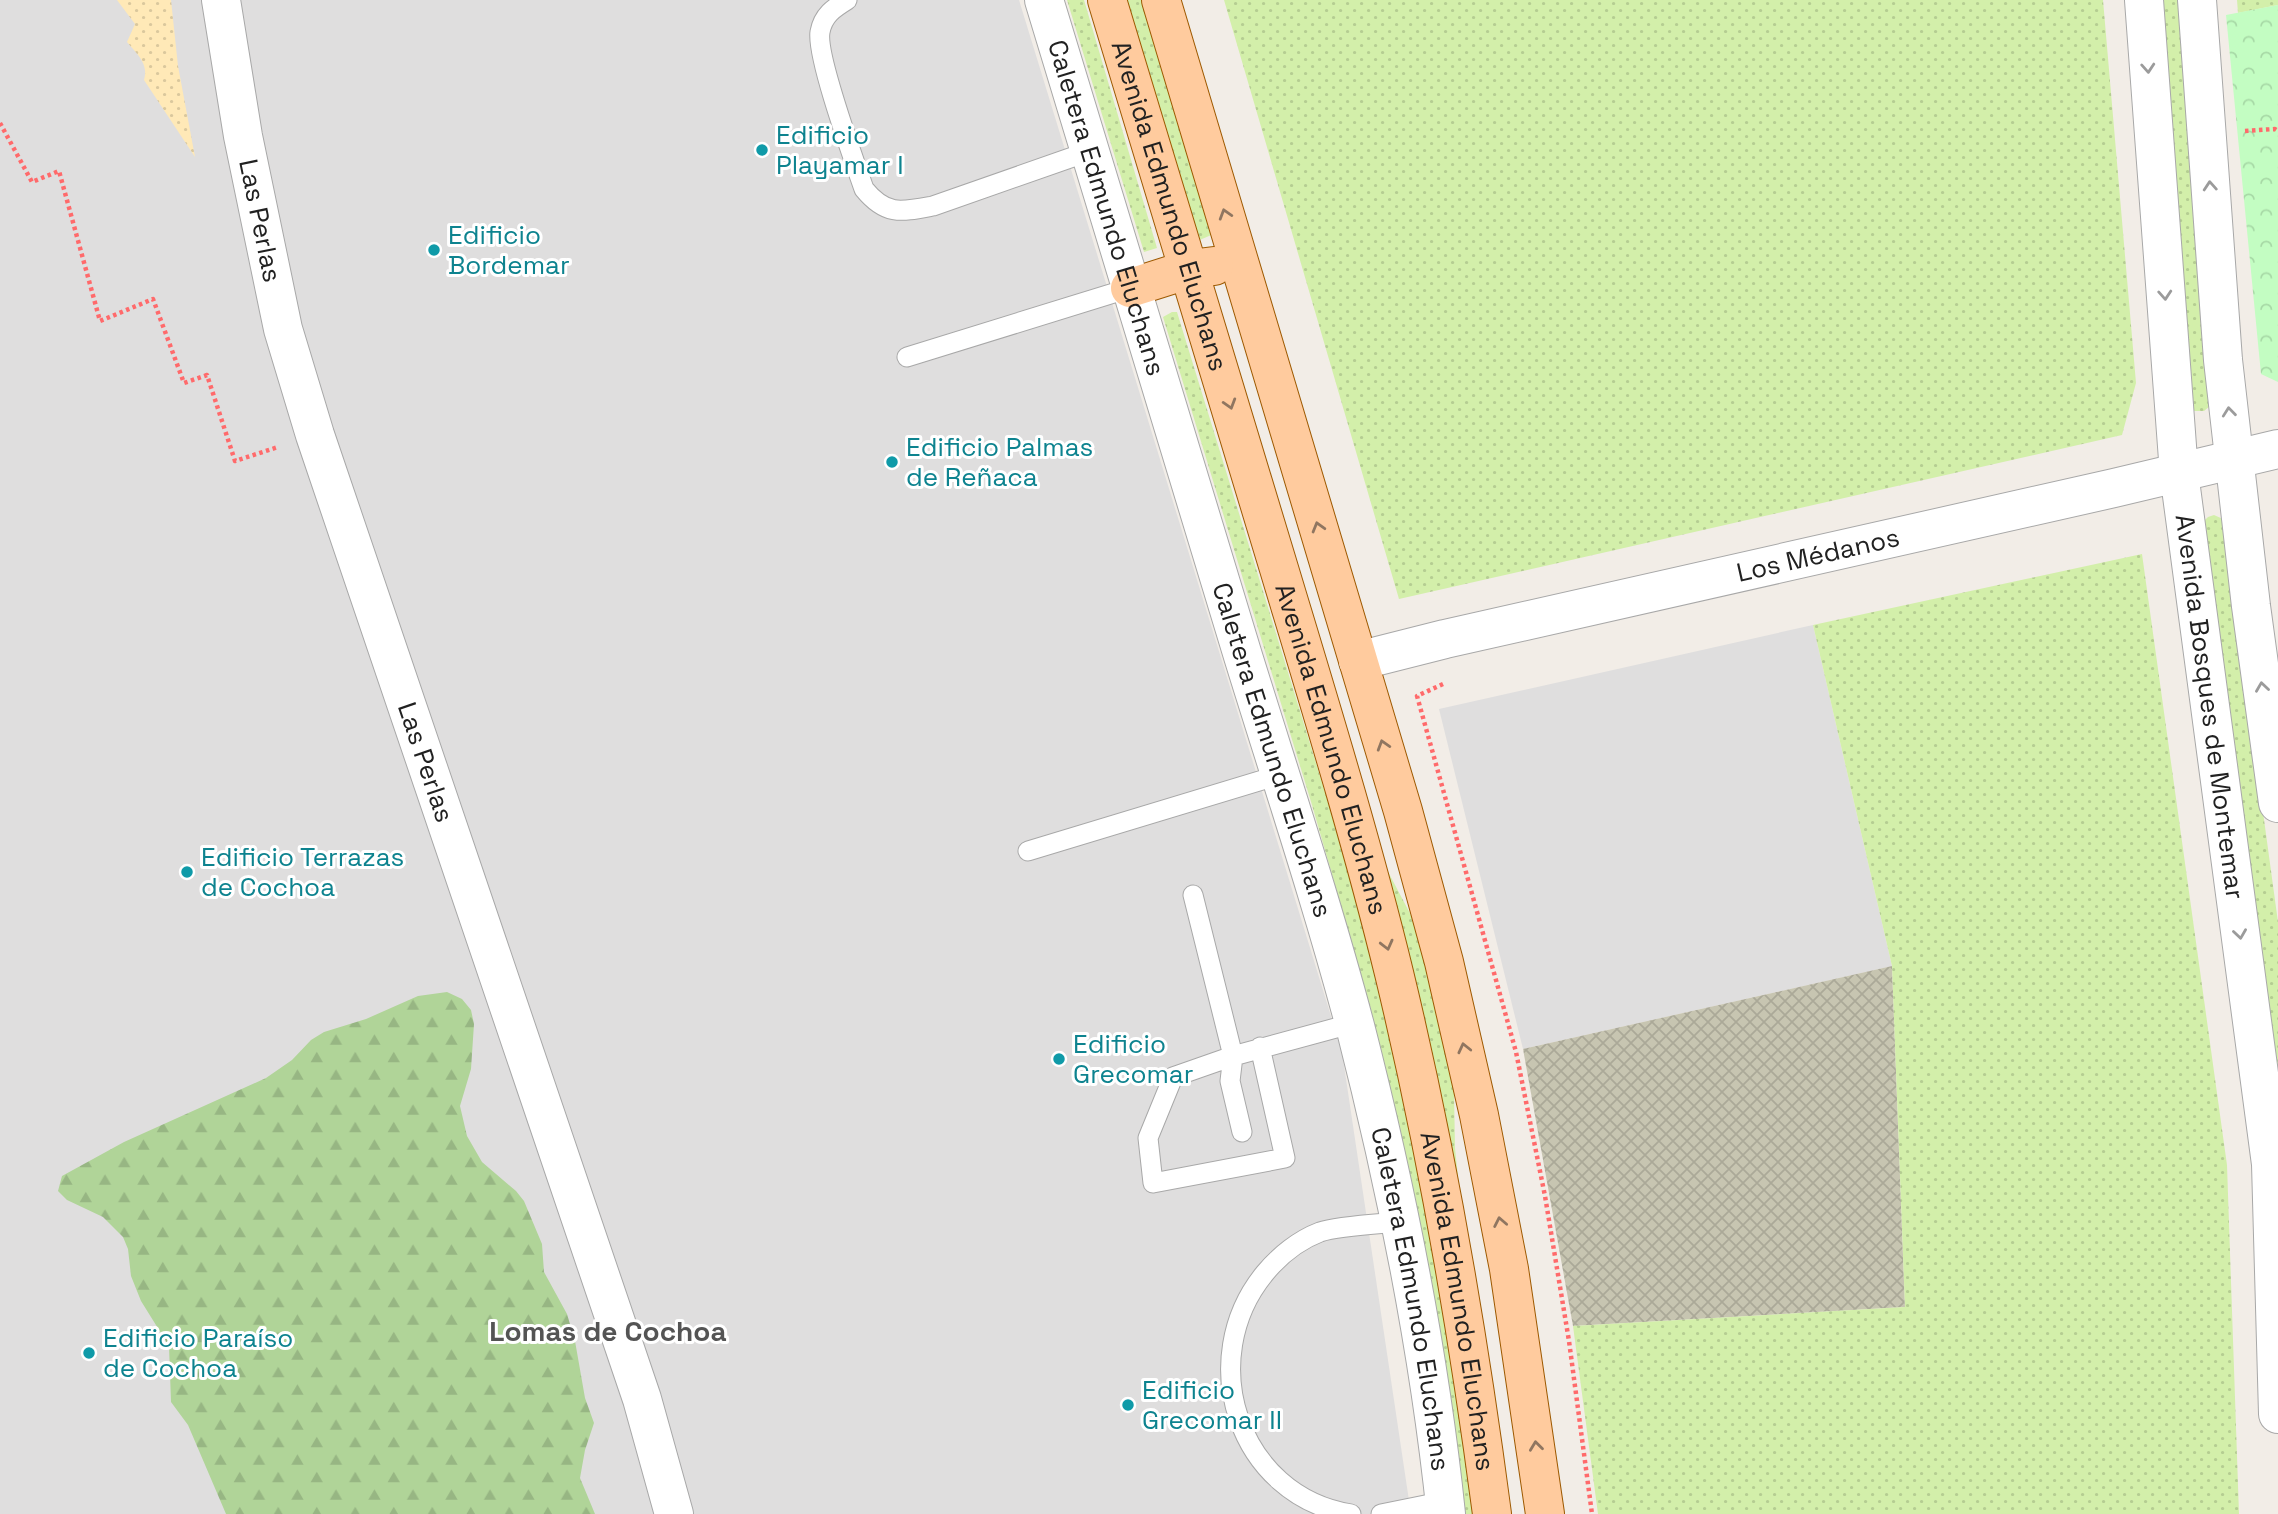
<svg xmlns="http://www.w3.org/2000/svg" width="2278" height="1514" font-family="'Space Grotesk',sans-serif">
<defs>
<pattern id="construction-cross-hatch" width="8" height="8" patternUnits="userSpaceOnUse" patternTransform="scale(1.75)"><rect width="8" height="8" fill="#c7c5b1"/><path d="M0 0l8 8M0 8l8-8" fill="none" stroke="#aba998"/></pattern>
<pattern id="grass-dots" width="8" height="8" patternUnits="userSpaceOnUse" patternTransform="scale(1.75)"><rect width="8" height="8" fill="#d3efaa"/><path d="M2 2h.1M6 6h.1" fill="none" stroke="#b5cd92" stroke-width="1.8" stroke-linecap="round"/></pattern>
<pattern id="forest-firs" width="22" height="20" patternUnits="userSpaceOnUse" patternTransform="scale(1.75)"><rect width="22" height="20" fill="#b0d498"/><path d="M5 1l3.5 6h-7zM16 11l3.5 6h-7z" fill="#97b683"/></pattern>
<pattern id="sand-dots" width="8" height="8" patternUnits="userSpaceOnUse" patternTransform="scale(1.75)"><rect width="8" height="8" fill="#ffe9b7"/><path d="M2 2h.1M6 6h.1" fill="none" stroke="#dac89d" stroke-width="1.8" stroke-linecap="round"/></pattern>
<pattern id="park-crowns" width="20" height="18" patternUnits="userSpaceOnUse" patternTransform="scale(1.75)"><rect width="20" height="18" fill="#c3fdc2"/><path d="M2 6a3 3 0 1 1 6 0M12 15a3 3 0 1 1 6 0" fill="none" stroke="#a7d9a6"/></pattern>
</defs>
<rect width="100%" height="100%" fill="#f2ede7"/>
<path fill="#dfdede" d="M 0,0 L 1019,0 L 1342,1052 L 1411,1514 L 0,1514 Z
M 1813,625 L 1892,966 L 1523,1049 L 1439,709 Z"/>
<path fill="url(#construction-cross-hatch)" d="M 1892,966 L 1905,1307 L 1573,1326 L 1523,1049 Z"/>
<path fill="url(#grass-dots)" d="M 1067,0 L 1084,0 L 1157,248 L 1144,252 Z
M 1123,0 L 1144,0 L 1216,233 L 1195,242 Z
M 1224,0 L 2103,0 L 2136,383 L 2122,435 L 1399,599 Z
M 2162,0 L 2180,0 L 2210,406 L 2204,411 L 2194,411 Z
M 2237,0 L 2278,0 L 2278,5 L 2238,13 Z
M 1172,312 L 1177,312 L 1360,906 L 1412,1113 L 1477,1514 L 1461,1514 L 1395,1117 L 1371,1010 L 1312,805 L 1163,317 Z
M 2214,515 L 2223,519 L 2278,922 L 2278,1069 L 2204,521 L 2208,517 Z
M 2142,554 L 2227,1165 L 2239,1514 L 1598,1514 L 1573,1326 L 1905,1307 L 1892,966 L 1813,625 Z
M 1374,845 L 1414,921 L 1428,964 L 1454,1091 L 1455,1148 L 1460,1196 Z"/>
<path fill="url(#forest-firs)" d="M 447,992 L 462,999 L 471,1010 L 474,1024 L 471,1069 L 460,1106 L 467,1136 L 482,1162 L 516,1191 L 524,1201 L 542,1244 L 544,1272 L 567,1314 L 575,1341 L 585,1398 L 594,1423 L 585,1450 L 580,1478 L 595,1514 L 226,1514 L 188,1425 L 171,1402 L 169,1346 L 141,1301 L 131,1276 L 128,1249 L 123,1237 L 103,1217 L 67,1200 L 58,1191 L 62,1176 L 124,1142 L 266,1078 L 292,1060 L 311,1040 L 324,1032 L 366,1019 L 418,996 Z"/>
<path fill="url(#sand-dots)" d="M 117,0 L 171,0 L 178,66 L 195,157 L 144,80 C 149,64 137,54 127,42 L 135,24 Z"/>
<path fill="url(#park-crowns)" d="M 2278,5 L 2278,382 L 2261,374 L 2226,15 Z"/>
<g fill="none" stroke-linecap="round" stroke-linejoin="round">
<defs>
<path id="lane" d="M 847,0 C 834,8 823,15 820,32 C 816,56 854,160 864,189 C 886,216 901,212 933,206 L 1090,151
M 907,357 L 1130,288
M 1028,851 L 1279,775
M 1193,895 L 1233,1056 L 1354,1023
M 1242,1132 L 1230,1081 L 1233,1056 L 1173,1077 L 1148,1138 L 1153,1183 L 1285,1158 L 1260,1047
M 1351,1514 C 1238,1496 1194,1359 1265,1273 C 1279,1256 1299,1240 1320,1232 C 1338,1226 1379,1224 1400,1222
M 1381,1514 L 1445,1501"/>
<g id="street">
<path id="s1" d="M 221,0 L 243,136 L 283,329 L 315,435 L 642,1399 L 674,1514"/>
<path id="s2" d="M 1044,0 C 1110,219 1176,438 1243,656 C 1281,779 1322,902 1355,1026 C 1396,1186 1429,1350 1446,1514"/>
<path id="s3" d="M 2144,0 L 2179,473 L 2271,1164 L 2278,1414"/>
<path d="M 2197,0 L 2223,360 L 2251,606 L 2278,803"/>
<path id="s4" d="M 1358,661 L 1445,639 L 2114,488 L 2278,449"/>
</g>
<g id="primary">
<path id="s5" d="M 1107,0 C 1166,190 1223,381 1280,572 C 1320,705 1361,838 1394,973 C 1437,1151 1468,1332 1492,1514"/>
<path d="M 1161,0 L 1403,811 L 1444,962 L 1479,1115 L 1509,1269 L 1545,1514"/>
<path d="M 1130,288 L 1190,269 L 1214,266"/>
</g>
</defs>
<use href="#lane" stroke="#a8a8a8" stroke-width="21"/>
<use href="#street" stroke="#a8a8a8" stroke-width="40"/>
<use href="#primary" stroke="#9d5900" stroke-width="40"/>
<path stroke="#ff6a6b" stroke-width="4.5" stroke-dasharray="3.5 3.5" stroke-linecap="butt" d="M 0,123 L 32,182 L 59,171 L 100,321 L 153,299 L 184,383 L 207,375 L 235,461 L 278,447
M 2245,131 L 2275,129 L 2278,131
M 1443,684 L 1417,696 L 1516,1052 L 1545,1196 L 1569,1341 L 1592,1514"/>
<use href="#lane" stroke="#fff" stroke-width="19"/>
<use href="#street" stroke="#fff" stroke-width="38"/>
<use href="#primary" stroke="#ffcb9e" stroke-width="38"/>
</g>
<defs><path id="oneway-chevron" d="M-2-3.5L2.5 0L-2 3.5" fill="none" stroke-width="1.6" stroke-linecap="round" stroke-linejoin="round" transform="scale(1.75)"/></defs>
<g stroke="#9b9b9b">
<use href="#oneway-chevron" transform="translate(2148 68) rotate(86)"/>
<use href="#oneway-chevron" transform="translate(2210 186) rotate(-94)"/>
<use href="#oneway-chevron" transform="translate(2165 295) rotate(86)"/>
<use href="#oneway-chevron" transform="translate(2229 412) rotate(-96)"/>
<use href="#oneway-chevron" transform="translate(2262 687) rotate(-98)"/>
<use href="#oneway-chevron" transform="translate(2240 934) rotate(82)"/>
</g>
<g stroke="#907660">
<use href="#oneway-chevron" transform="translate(1225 214) rotate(-107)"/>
<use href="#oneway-chevron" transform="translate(1230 404) rotate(73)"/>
<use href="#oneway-chevron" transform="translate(1318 527) rotate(-106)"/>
<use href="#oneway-chevron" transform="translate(1383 745) rotate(-107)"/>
<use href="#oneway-chevron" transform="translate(1387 945) rotate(76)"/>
<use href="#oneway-chevron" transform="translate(1464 1048) rotate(-103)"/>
<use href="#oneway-chevron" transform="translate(1500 1222) rotate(-101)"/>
<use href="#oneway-chevron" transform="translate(1536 1446) rotate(-97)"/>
</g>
<g fill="#0f9aa8" stroke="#fff" stroke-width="2.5">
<circle cx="762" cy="150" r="7"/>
<circle cx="434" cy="250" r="7"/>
<circle cx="892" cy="462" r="7"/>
<circle cx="187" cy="872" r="7"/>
<circle cx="1059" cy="1059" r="7"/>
<circle cx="89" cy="1353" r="7"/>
<circle cx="1128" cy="1405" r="7"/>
</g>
<g text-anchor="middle" stroke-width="6" stroke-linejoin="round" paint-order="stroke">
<g font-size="26" fill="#0d838f" stroke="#fff" text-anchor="start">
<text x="776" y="144">Edificio<tspan x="776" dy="30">Playamar I</tspan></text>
<text x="448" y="244">Edificio<tspan x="448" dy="30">Bordemar</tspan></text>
<text x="906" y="456">Edificio Palmas<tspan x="906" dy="30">de Reñaca</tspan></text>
<text x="201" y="866">Edificio Terrazas<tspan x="201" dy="30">de Cochoa</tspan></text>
<text x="1073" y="1053">Edificio<tspan x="1073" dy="30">Grecomar</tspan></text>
<text x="103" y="1347">Edificio Paraíso<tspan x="103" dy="30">de Cochoa</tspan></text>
<text x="1142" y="1399">Edificio<tspan x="1142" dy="30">Grecomar II</tspan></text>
</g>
<g font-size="26" fill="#212121" stroke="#fff">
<text dy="9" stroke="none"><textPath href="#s5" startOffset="215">Avenida Edmundo Eluchans</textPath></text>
<text dy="9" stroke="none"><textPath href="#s2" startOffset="217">Caletera Edmundo Eluchans</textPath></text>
<text dy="9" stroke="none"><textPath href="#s1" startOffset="224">Las Perlas</textPath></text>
<text dy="9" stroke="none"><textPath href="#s4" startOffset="472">Los Médanos</textPath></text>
<text dy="9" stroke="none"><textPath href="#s3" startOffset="710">Avenida Bosques de Montemar</textPath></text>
<text dy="9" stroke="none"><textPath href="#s5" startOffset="782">Avenida Edmundo Eluchans</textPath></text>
<text dy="9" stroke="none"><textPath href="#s2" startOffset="784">Caletera Edmundo Eluchans</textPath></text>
<text dy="9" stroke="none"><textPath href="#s1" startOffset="791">Las Perlas</textPath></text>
<text dy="9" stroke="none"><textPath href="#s2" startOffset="1351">Caletera Edmundo Eluchans</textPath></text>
<text dy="9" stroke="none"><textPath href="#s5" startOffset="1349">Avenida Edmundo Eluchans</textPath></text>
</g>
<g font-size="28" font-weight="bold" fill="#545454" stroke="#fff">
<text x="608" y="1341">Lomas de Cochoa</text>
</g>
</g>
</svg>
